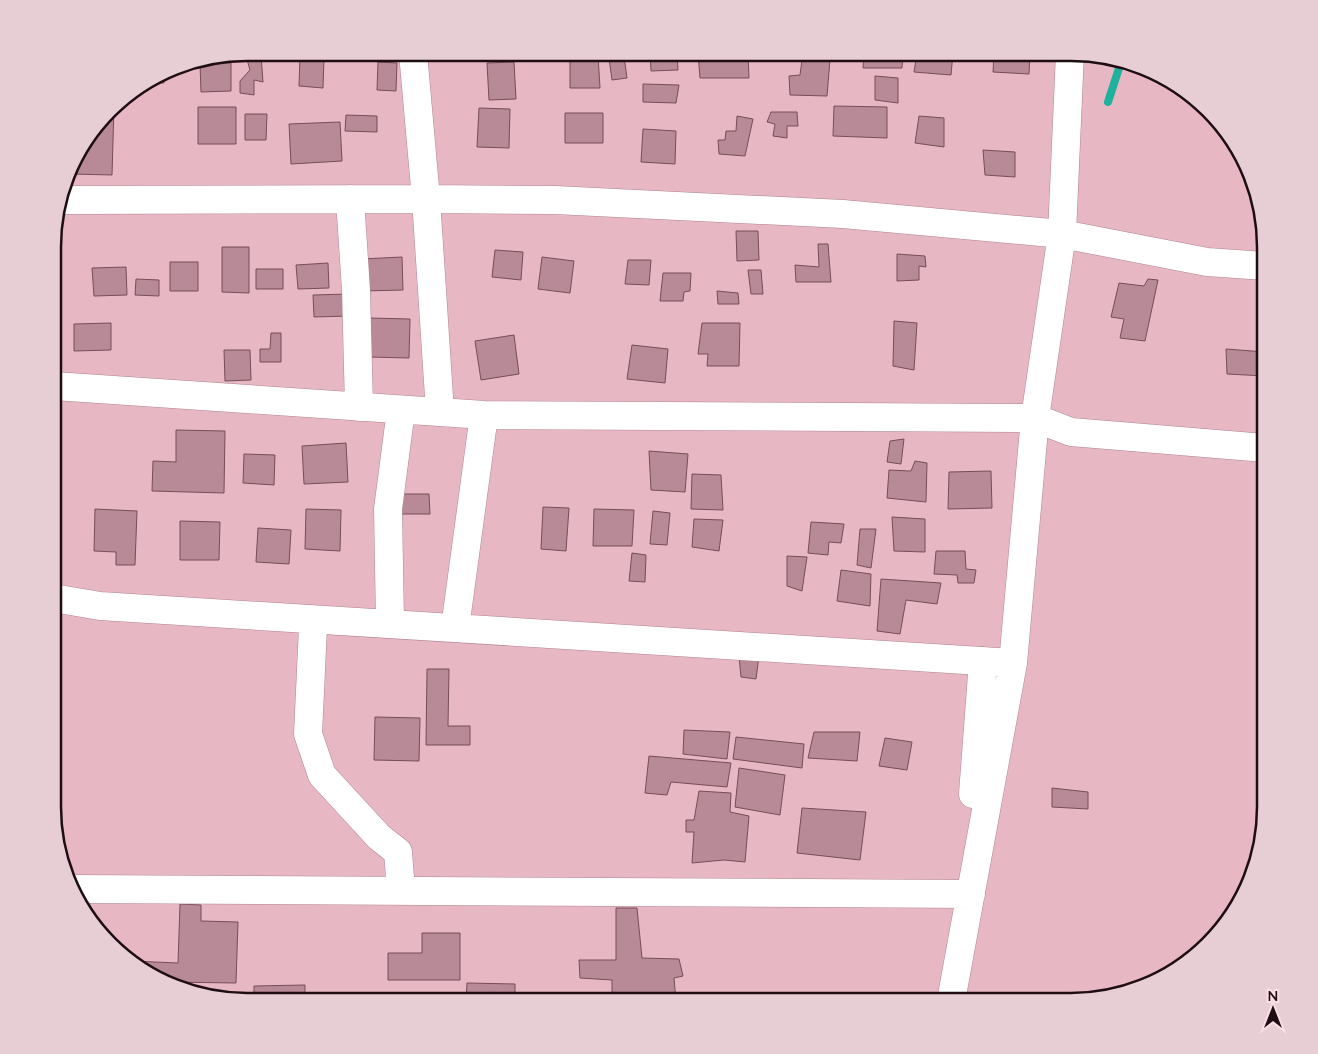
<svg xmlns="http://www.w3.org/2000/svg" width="1318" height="1054" font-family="Lato,sans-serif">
<rect width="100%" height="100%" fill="#e8b7c4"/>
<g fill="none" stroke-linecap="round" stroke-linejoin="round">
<path stroke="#20b19d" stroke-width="8" d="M 1108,102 L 1121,62"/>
</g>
<path fill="#b88997" stroke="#764d59" d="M 650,53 L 677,53 L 678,70 L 651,71 Z
M 698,53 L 748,53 L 749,78 L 700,78 Z
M 864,53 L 903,53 L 902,68 L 863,68 Z
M 917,53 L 953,53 L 951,75 L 914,72 Z
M 994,53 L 1030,53 L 1029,74 L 993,72 Z
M 261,55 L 263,82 L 254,80 L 254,95 L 240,93 L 240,81 L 250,70 L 246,56 Z
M 598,55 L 600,88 L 570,88 L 570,56 Z
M 624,56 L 627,78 L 612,80 L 609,58 Z
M 300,57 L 324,58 L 323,88 L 299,86 Z
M 802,60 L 830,60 L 827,96 L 790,95 L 789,76 L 800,75 Z
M 378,62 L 397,63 L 396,91 L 377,90 Z
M 514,62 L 516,99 L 489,100 L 487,63 Z
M 231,63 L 231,91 L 201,92 L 200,64 Z
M 164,75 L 164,83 L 149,83 Z
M 875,76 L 898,78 L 898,103 L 875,100 Z
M 643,84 L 679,85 L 676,103 L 643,102 Z
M 834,106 L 887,107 L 887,138 L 833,136 Z
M 114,107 L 112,175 L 70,174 L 78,150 Z
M 198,107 L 236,107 L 236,144 L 198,144 Z
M 479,108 L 510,109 L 509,148 L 477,147 Z
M 771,112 L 797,112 L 798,126 L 787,126 L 787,138 L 773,136 L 775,124 L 767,122 Z
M 565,113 L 603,113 L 603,143 L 565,143 Z
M 245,114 L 267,114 L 266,140 L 245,140 Z
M 346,115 L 377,116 L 377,132 L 345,131 Z
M 737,116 L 753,119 L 745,156 L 719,154 L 718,140 L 725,140 L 726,131 L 736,131 Z
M 919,116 L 944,118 L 944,147 L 915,143 Z
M 340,122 L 342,161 L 291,164 L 289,124 Z
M 643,129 L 676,131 L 675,164 L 641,162 Z
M 983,150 L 1015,152 L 1015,177 L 985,175 Z
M 736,231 L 758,231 L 759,260 L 737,261 Z
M 818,244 L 828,244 L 831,282 L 796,282 L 795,265 L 819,267 Z
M 222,247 L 249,247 L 249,293 L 222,292 Z
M 495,250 L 523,252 L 521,280 L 492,277 Z
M 897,254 L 925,256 L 926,267 L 919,266 L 919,280 L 897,281 Z
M 402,257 L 403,290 L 363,291 L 362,259 Z
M 542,257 L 574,261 L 570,293 L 538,289 Z
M 628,260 L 651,260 L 649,285 L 625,284 Z
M 170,262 L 198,262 L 198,291 L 170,291 Z
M 328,263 L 329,288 L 298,289 L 296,265 Z
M 126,267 L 127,295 L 94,296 L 92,268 Z
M 256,269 L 283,269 L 283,289 L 256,289 Z
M 748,270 L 761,270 L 763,294 L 751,294 Z
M 663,273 L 691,273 L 690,291 L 684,292 L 683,301 L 660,301 Z
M 136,279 L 159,280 L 159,296 L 135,295 Z
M 1148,279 L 1158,280 L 1145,341 L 1120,338 L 1124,319 L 1111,317 L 1119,283 L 1144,286 Z
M 717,291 L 738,293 L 739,304 L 718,304 Z
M 349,294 L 350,316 L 314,317 L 313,295 Z
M 370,318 L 410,319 L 409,358 L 369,357 Z
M 894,321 L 917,323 L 914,370 L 893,366 Z
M 111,323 L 111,350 L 74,351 L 74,324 Z
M 702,323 L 740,323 L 739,366 L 707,366 L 708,354 L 698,354 Z
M 271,333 L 281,333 L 281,362 L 260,362 L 260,349 L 270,349 Z
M 514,335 L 519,374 L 481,380 L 475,341 Z
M 632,345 L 668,349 L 665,383 L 627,379 Z
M 1226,349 L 1265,352 L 1265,376 L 1227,374 Z
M 224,350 L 250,350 L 251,380 L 225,381 Z
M 176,430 L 225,431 L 224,493 L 152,491 L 153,461 L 176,462 Z
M 904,439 L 901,464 L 887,462 L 890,441 Z
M 346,443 L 348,482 L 304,484 L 302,446 Z
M 649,451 L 688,454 L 685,492 L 651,490 Z
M 244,454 L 275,455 L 274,485 L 243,483 Z
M 915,461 L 927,463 L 926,502 L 887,498 L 889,470 L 911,471 Z
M 991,471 L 992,508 L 948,509 L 949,472 Z
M 692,474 L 721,475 L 723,510 L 691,509 Z
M 398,494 L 429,494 L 430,514 L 398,514 Z
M 543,507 L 569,508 L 566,551 L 541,549 Z
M 95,509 L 137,511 L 135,565 L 116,565 L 116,552 L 94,551 Z
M 306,509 L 341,510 L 340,551 L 305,549 Z
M 594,509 L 634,510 L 632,546 L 593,546 Z
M 653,511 L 670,513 L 667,545 L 650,544 Z
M 892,517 L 925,519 L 925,552 L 894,551 Z
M 694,519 L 723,520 L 719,551 L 692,547 Z
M 180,521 L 220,522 L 219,560 L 180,560 Z
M 811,522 L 844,524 L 841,543 L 829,542 L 828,555 L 808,553 Z
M 258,528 L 291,530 L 289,564 L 256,562 Z
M 860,529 L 876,529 L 871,568 L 857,565 Z
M 936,551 L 965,551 L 966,569 L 976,570 L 974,583 L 958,583 L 957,575 L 934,574 Z
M 632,553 L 646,555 L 645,582 L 629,581 Z
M 787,556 L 807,557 L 802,591 L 787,586 Z
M 841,570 L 871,574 L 870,606 L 837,601 Z
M 881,579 L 941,583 L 937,604 L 906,600 L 900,634 L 877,631 Z
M 739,656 L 759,656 L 756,679 L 741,677 Z
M 427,669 L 449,669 L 448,726 L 470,726 L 470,745 L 426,745 Z
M 375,717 L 420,718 L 419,761 L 374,760 Z
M 684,730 L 730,732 L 727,759 L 683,754 Z
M 814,732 L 860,732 L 857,761 L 808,758 Z
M 736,737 L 804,744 L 802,768 L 733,759 Z
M 885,738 L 912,742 L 907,770 L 879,766 Z
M 649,756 L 731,763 L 727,787 L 671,782 L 667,795 L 645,793 Z
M 739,768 L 785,775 L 780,815 L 735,807 Z
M 1052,788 L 1088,792 L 1088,809 L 1052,807 Z
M 699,791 L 731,793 L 730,812 L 749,816 L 745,862 L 724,860 L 692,863 L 694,832 L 686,832 L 686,820 L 694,820 Z
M 802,808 L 866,812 L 860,860 L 797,853 Z
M 180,904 L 201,905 L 201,921 L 238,922 L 236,983 L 165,982 L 132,961 L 178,963 Z
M 616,908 L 637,908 L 642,958 L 679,959 L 683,976 L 674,978 L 676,1001 L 612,1001 L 612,980 L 580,978 L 579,960 L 616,960 Z
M 422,933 L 460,933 L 460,980 L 388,980 L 388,953 L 422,953 Z
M 467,983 L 515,984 L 515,1001 L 466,1001 Z
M 305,985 L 305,1001 L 254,1001 L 254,986 Z"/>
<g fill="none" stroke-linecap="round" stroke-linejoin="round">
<defs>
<path id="street" d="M 413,53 L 426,199 L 440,412
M 350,199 L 356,290 L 359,407
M 62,200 L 426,199 L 555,200 L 843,214 L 1062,234 L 1207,262 L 1265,266
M 54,386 L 484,415 L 1035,418 L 1071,432 L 1265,448
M 53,598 L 100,606 L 1013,663
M 390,623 L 388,509 L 401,410
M 313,627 L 308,734 L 322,775 L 379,837 L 398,852 L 401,891
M 455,628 L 484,415
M 973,794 L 983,661
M 72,889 L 971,894
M 951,1001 L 1013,663 L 1035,418 L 1062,234 L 1070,53"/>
</defs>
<use href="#street" stroke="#b18390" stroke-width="29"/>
<use href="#street" stroke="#fff" stroke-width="28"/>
</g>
<path d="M0 0H1318V1054H0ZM247 61H1071A186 186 0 0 1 1257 247V807A186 186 0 0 1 1071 993H247A186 186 0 0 1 61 807V247A186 186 0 0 1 247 61Z" fill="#e7ced5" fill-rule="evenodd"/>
<path fill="none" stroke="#1e0d13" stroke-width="2.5" d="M247 61H1071A186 186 0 0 1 1257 247V807A186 186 0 0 1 1071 993H247A186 186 0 0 1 61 807V247A186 186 0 0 1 247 61Z"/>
<g transform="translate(1273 1009)" stroke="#f9dfe6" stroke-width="4" paint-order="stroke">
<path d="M0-4L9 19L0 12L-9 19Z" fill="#1e0d13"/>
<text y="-8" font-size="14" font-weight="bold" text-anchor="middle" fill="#1e0d13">N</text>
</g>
</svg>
